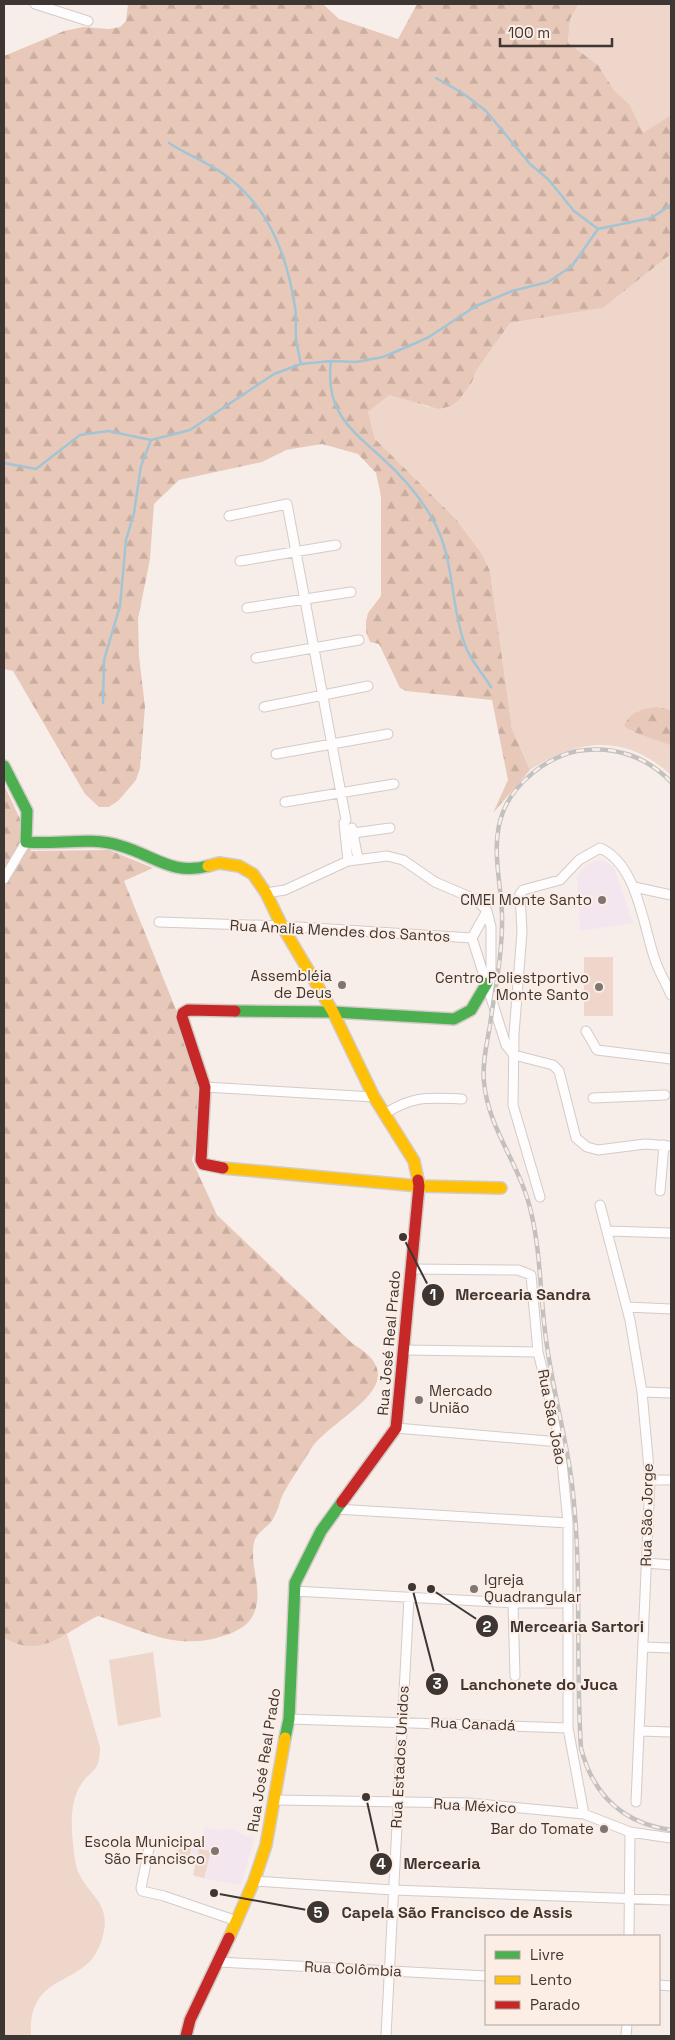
<svg xmlns="http://www.w3.org/2000/svg" width="675" height="2040" font-family="'Space Grotesk',sans-serif">
<defs>
<pattern id="forest-firs" width="22" height="20" patternUnits="userSpaceOnUse" patternTransform="scale(1.25)"><rect width="22" height="20" fill="#e8c9b9"/><path d="M5 1l3.5 6h-7zM16 11l3.5 6h-7z" fill="#c8ada0"/></pattern>
</defs>
<rect width="100%" height="100%" fill="#f7eeea"/>
<path fill="#f4e6ee" d="M 596,860 L 604,861 L 614,867 L 633,923 L 580,931 L 577,876 L 586,865 Z
M 205,1827 L 217,1830 L 232,1829 L 246,1836 L 255,1837 L 241,1885 L 194,1877 L 195,1866 L 176,1861 L 182,1836 L 201,1841 Z"/>
<path fill="#efd6ca" d="M 579,4 L 671,4 L 671,115 L 643,134 L 630,105 L 614,90 L 598,65 L 568,43 L 570,19 Z
M 671,254 L 671,710 L 658,707 L 638,711 L 631,731 L 645,734 L 671,746 L 671,775 C 626,734 578,738 530,770 L 512,729 L 490,571 L 482,554 L 456,519 L 375,439 L 368,412 L 388,395 L 406,398 L 428,407 L 472,382 L 476,371 L 510,323 L 603,308 Z
M 584,957 L 613,957 L 613,1016 L 584,1016 Z
M 67,1634 L 100,1747 C 100,1775 89,1769 79,1788 C 68,1808 72,1838 75,1860 C 81,1897 118,1898 100,1945 C 83,1989 28,1970 31,2036 L 4,2036 L 4,1638 C 27,1651 45,1645 67,1634 Z
M 153,1652 L 161,1717 L 118,1726 L 109,1660 Z
M 182,1836 L 193,1839 L 188,1864 L 176,1861 Z
M 199,1849 L 211,1851 L 204,1878 L 193,1875 Z"/>
<path fill="url(#forest-firs)" d="M 128,4 L 323,4 L 339,19 L 398,39 L 417,4 L 579,4 L 570,19 L 568,43 L 598,65 L 614,90 L 630,105 L 643,133 L 671,115 L 671,254 L 603,308 L 510,323 L 476,371 L 472,382 L 459,400 L 451,406 L 439,409 L 389,395 L 368,412 L 375,439 L 456,519 L 482,554 L 490,571 L 512,729 L 530,770 L 493,813 L 508,780 L 492,700 L 406,691 L 400,688 L 379,644 L 370,642 L 366,632 L 366,621 L 368,613 L 381,596 L 381,496 L 376,473 L 358,454 L 322,444 L 286,450 L 262,462 L 179,480 L 154,504 L 150,559 L 138,619 L 139,656 L 145,707 L 140,768 L 136,780 L 119,800 L 109,807 L 99,807 L 85,794 L 13,671 L 4,669 L 4,56 L 64,31 L 83,27 L 109,29 L 120,27 L 126,21 Z
M 658,707 L 671,710 L 671,746 C 657,739 636,735 624,726 C 630,712 643,708 658,707 Z
M 4,785 L 22,823 L 31,851 L 109,850 L 153,868 L 124,881 L 198,1064 L 202,1120 L 192,1160 L 217,1215 L 353,1344 C 421,1384 331,1417 311,1449 C 302,1464 291,1479 283,1494 C 279,1503 277,1514 271,1522 C 266,1528 256,1534 254,1542 C 249,1566 264,1590 254,1613 C 250,1624 239,1630 229,1634 C 178,1653 145,1631 98,1616 C 64,1632 42,1660 4,1638 Z"/>
<g fill="none" stroke-linecap="round" stroke-linejoin="round">
<path stroke="#a2c5d5" stroke-width="2.5" d="M 436,78 L 464,94 L 486,111 L 530,164 L 548,179 L 574,211 L 598,229
M 169,143 C 187,155 208,162 225,175 C 269,207 287,255 295,307 C 297,317 295,328 296,338 C 297,347 299,355 301,364
M 331,361 C 325,408 347,427 380,456 C 400,474 420,496 433,520 C 455,558 450,606 465,645 C 470,660 483,674 491,687
M 4,463 L 36,469 L 80,435 L 108,431 L 151,440 L 190,430 L 274,374 L 301,364 L 331,361 L 356,362 L 383,357 L 409,346 L 429,337 L 476,306 L 512,291 L 548,282 L 572,266 L 598,229 L 651,218 L 671,205
M 103,703 L 104,660 L 120,606 L 126,540 L 134,513 L 141,466 L 151,440
M 4,2036 L 7,2036"/>
<defs>
<path id="street" d="M 35,4 L 88,21
M 229,516 L 287,504 L 346,820 L 344,823 L 348,861
M 240,561 L 336,545
M 247,608 L 351,592
M 256,658 L 359,640
M 264,707 L 368,686
M 276,754 L 388,734
M 285,802 L 394,784
M 352,828 L 358,859
M 346,834 L 390,828
M 4,879 L 26,842
M 634,887 L 671,895
M 266,893 L 285,890 L 348,861 L 387,856 L 403,860 L 435,882 L 477,900 L 487,911 L 491,927 L 491,988
M 159,922 L 282,926 L 472,938 L 506,1045 L 514,1055 L 553,1065 L 559,1071 L 576,1138 L 587,1147 L 598,1150 L 645,1144 L 671,1146
M 472,938 L 487,911
M 586,1031 L 597,1050 L 671,1059
M 205,1087 L 374,1097
M 593,1098 L 665,1095
M 386,1113 C 415,1095 429,1098 462,1099
M 660,1191 L 664,1145
M 540,1197 L 513,1105 L 514,1034 L 522,932 L 520,894 L 523,890 L 560,880 L 579,860 L 600,848 C 637,864 643,925 655,960 C 659,972 666,983 671,995
M 600,1205 L 630,1320 L 642,1392 L 650,1480 L 636,1802
M 608,1231 L 671,1233
M 411,1269 L 518,1270 L 531,1275 L 538,1352 L 560,1442 L 568,1523 L 568,1728 L 584,1814
M 627,1307 L 671,1309
M 404,1350 L 538,1352
M 642,1392 L 671,1393
M 396,1428 L 560,1442
M 650,1480 L 671,1480
M 336,1509 L 568,1523
M 646,1563 L 671,1565
M 294,1591 L 513,1603 L 568,1603
M 513,1603 L 515,1676
M 643,1647 L 671,1648
M 289,1719 L 568,1728
M 639,1731 L 671,1732
M 275,1800 L 469,1803 L 584,1814 L 630,1832 L 671,1838
M 150,1843 L 141,1888 L 142,1891 L 164,1896 L 237,1921
M 254,1881 L 393,1890 L 671,1900
M 629,1936 L 630,1832
M 219,1962 L 486,1976
M 659,1985 L 671,1986
M 386,2036 L 409,1597
M 626,2036 L 627,2024"/>
<path id="fast" d="M 4,766 L 27,811 L 26,842 C 57,845 91,836 121,846 C 153,855 173,876 208,866
M 235,1011 L 333,1012 L 454,1019 L 471,1010 L 487,983
M 285,1738 L 289,1719 L 295,1583 L 321,1531 L 342,1502"/>
<path id="slow" d="M 208,866 L 219,863 L 239,866 L 253,874 L 266,893 L 282,926 L 333,1012 L 374,1097 L 414,1161 L 418,1180
M 223,1168 L 419,1186 L 501,1188
M 229,1938 L 254,1881 L 266,1845 L 285,1738"/>
<path id="jam" d="M 223,1168 L 203,1164 L 201,1160 L 205,1087 L 182,1017 L 183,1013 L 188,1010 L 235,1011
M 342,1502 L 396,1428 L 419,1186 L 418,1180
M 186,2036 L 190,2020 L 229,1938"/>
</defs>
<use href="#street" stroke="#d3cbc7" stroke-width="11"/>
<use href="#fast" stroke="#d3cbc7" stroke-width="14"/>
<use href="#slow" stroke="#d3cbc7" stroke-width="14"/>
<use href="#jam" stroke="#d3cbc7" stroke-width="14"/>
<use href="#street" stroke="#fefcfc" stroke-width="9"/>
<use href="#fast" stroke="#4caf50" stroke-width="11"/>
<use href="#slow" stroke="#ffc107" stroke-width="11"/>
<use href="#jam" stroke="#c62828" stroke-width="11"/>
<defs>
<path id="rail" d="M 671,782 C 646,756 613,745 577,751 C 547,757 514,783 503,812 C 490,845 501,881 502,915 C 503,951 495,989 490,1025 C 487,1043 482,1063 484,1082 C 488,1129 521,1166 531,1212 C 541,1253 540,1297 546,1339 C 552,1385 564,1430 571,1476 C 583,1566 575,1657 581,1748 C 593,1795 622,1823 671,1830"/>
</defs>
<use href="#rail" stroke="#c3c1c0" stroke-width="4.5"/>
<use href="#rail" stroke="#fcede5" stroke-width="2.5" stroke-dasharray="8" stroke-linecap="butt"/>
</g>
<g fill="#7f7672" stroke="#fcede5" stroke-width="2">
<circle cx="602" cy="900" r="5"/>
<circle cx="342" cy="985" r="5"/>
<circle cx="599" cy="987" r="5"/>
<circle cx="419" cy="1400" r="5"/>
<circle cx="474" cy="1589" r="5"/>
<circle cx="604" cy="1829" r="5"/>
<circle cx="215" cy="1851" r="5"/>
</g>
<g text-anchor="middle" stroke-width="4" stroke-linejoin="round" paint-order="stroke">
<g font-size="15" fill="#3e3632" stroke="#fcede5" text-anchor="end">
<text x="592" y="905">CMEI Monte Santo</text>
<text x="332" y="981">Assembléia<tspan x="332" dy="17">de Deus</tspan></text>
<text x="589" y="983">Centro Poliestportivo<tspan x="589" dy="17">Monte Santo</tspan></text>
<text x="429" y="1396" text-anchor="start">Mercado<tspan x="429" dy="17">União</tspan></text>
<text x="484" y="1585" text-anchor="start">Igreja<tspan x="484" dy="17">Quadrangular</tspan></text>
<text x="594" y="1834">Bar do Tomate</text>
<text x="205" y="1847">Escola Municipal<tspan x="205" dy="17">São Francisco</tspan></text>
</g>
<g font-size="15" fill="#3e3632" stroke="#fcede5">
<text transform="translate(340 931) rotate(3)" y="5">Rua Analia Mendes dos Santos</text>
<text transform="translate(389 1343) rotate(-85)" y="5">Rua José Real Prado</text>
<text transform="translate(552 1417) rotate(79)" y="5">Rua São João</text>
<text transform="translate(647 1515) rotate(-89)" y="5">Rua São Jorge</text>
<text transform="translate(473 1724) rotate(2)" y="5">Rua Canadá</text>
<text transform="translate(400 1757) rotate(-87)" y="5">Rua Estados Unidos</text>
<text transform="translate(264 1760) rotate(-81)" y="5">Rua José Real Prado</text>
<text transform="translate(475 1806) rotate(3)" y="5">Rua México</text>
<text transform="translate(353 1969) rotate(3)" y="5">Rua Colômbia</text>
</g>
</g>
<path fill="none" stroke="#3e3632" stroke-width="2" d="M403 1237L433 1295M431 1589L487 1626M412 1587L437 1684M366 1797L381 1864M214 1893L318 1912"/>
<g fill="#3e3632" stroke="#fcede5" stroke-width="2">
<circle cx="403" cy="1237" r="5"/>
<circle cx="431" cy="1589" r="5"/>
<circle cx="412" cy="1587" r="5"/>
<circle cx="366" cy="1797" r="5"/>
<circle cx="214" cy="1893" r="5"/>
<circle cx="433" cy="1295" r="12"/>
<circle cx="487" cy="1626" r="12"/>
<circle cx="437" cy="1684" r="12"/>
<circle cx="381" cy="1864" r="12"/>
<circle cx="318" cy="1912" r="12"/>
</g>
<g font-size="15" text-anchor="middle" font-weight="bold" fill="#fff">
<text x="433" y="1300">1</text>
<text x="487" y="1632">2</text>
<text x="437" y="1689">3</text>
<text x="381" y="1869">4</text>
<text x="318" y="1918">5</text>
</g>
<g font-size="16" text-anchor="middle" font-weight="bold" fill="#3e3632" stroke="#fcede5" stroke-width="4" stroke-linejoin="round" paint-order="stroke">
<text x="523" y="1300">Mercearia Sandra</text>
<text x="577" y="1632">Mercearia Sartori</text>
<text x="539" y="1690">Lanchonete do Juca</text>
<text x="442" y="1869">Mercearia</text>
<text x="457" y="1918">Capela São Francisco de Assis</text>
</g>
<rect width="675" height="2040" fill="none" stroke="#3e3632" stroke-width="10"/>
<rect x="485" y="1935" width="175" height="90" fill="#fcede5" stroke="#b0a49d"/>
<rect x="495" y="1951" width="25" height="8" fill="#4caf50" stroke="#b0a49d"/>
<text x="530" y="1960" font-size="15" fill="#3e3632">Livre</text>
<rect x="495" y="1976" width="25" height="8" fill="#ffc107" stroke="#b0a49d"/>
<text x="530" y="1985" font-size="15" fill="#3e3632">Lento</text>
<rect x="495" y="2001" width="25" height="8" fill="#c62828" stroke="#b0a49d"/>
<text x="530" y="2010" font-size="15" fill="#3e3632">Parado</text>
<path d="M500 38v8h112v-8" fill="none" stroke="#3e3632" stroke-width="2.5"/>
<text x="508" y="38" font-size="15" fill="#3e3632" stroke="#fcede5" stroke-width="4" paint-order="stroke">100 m</text>
</svg>
